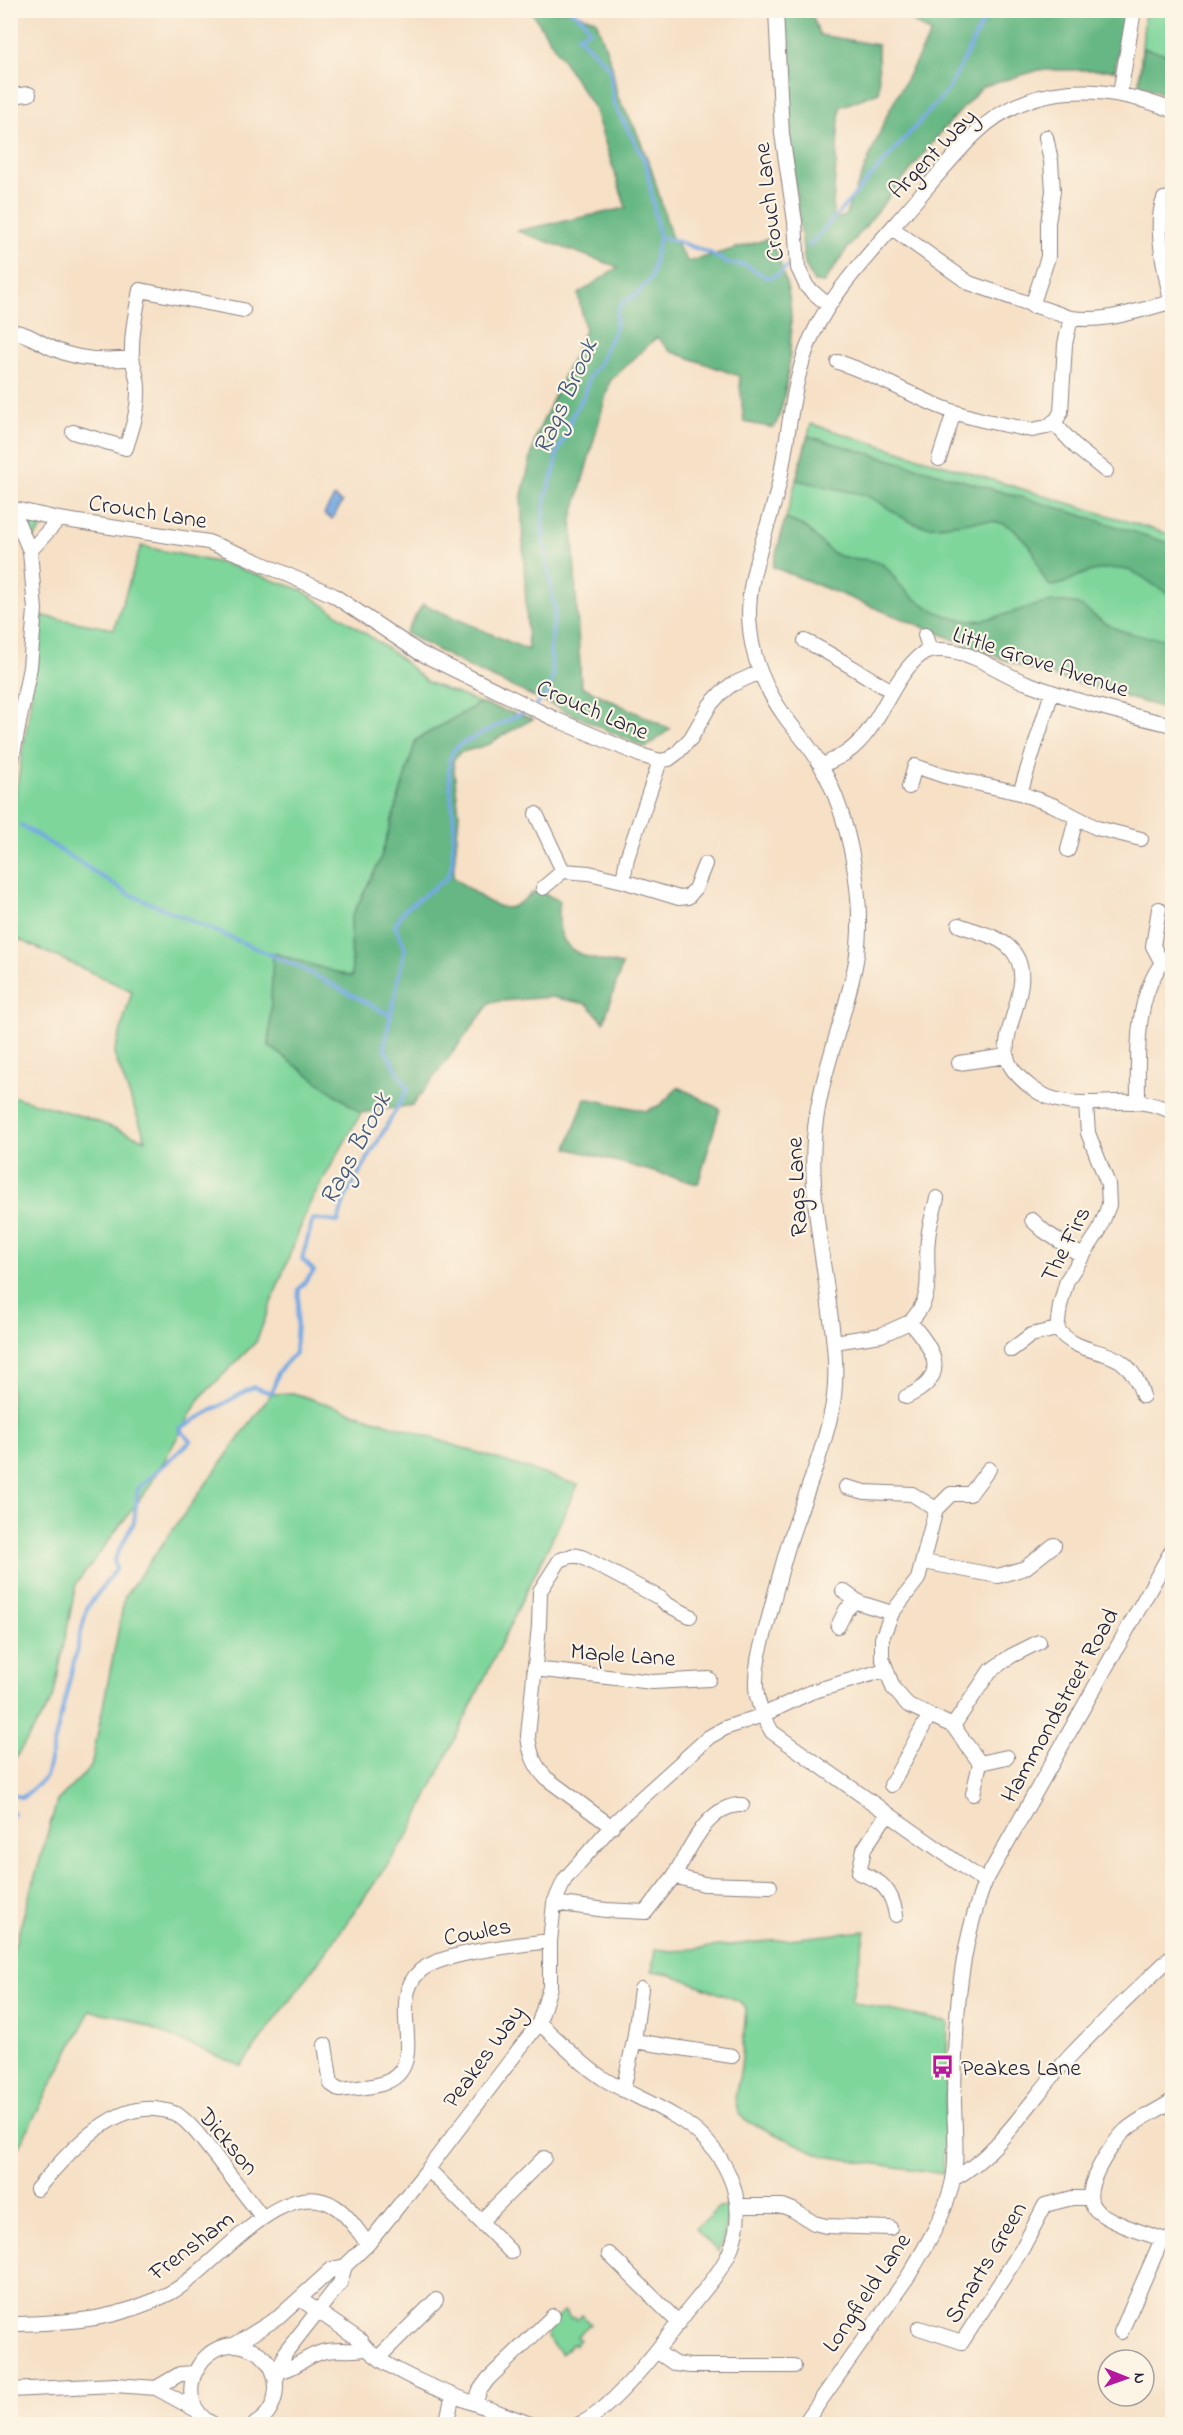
<svg xmlns="http://www.w3.org/2000/svg" width="1183" height="2435" font-family="'Indie Flower',sans-serif">
<rect width="100%" height="100%" fill="#fcf5e5"/>
<filter id="ink" filterUnits="userSpaceOnUse"><feTurbulence type="fractalNoise" baseFrequency=".0167" numOctaves="2"/><feDisplacementMap in="SourceGraphic" scale="12" xChannelSelector="R" yChannelSelector="G"/><feConvolveMatrix kernelMatrix="1 2 1 2 8 2 1 2 1" color-interpolation-filters="sRGB"/></filter>
<filter id="wash" filterUnits="userSpaceOnUse"><feTurbulence type="fractalNoise" baseFrequency=".008" numOctaves="4" result="noise"/><feDisplacementMap in="SourceGraphic" scale="24" xChannelSelector="R" yChannelSelector="G"/><feGaussianBlur stdDeviation="1.35" result="paint"/><feColorMatrix in="noise" values="0 0 0 0 0 0 0 0 0 0 0 0 0 0 0 0 0 1.4 0 .05"/><feComposite in="paint" operator="in"/></filter>
<g filter="url(#wash)">
<rect width="100%" height="100%" fill="#f6e0c6"/>
<path fill="#7ed69b" stroke="#507c6b" stroke-width="1.5" d="M 1145,11 L 1172,11 L 1172,97 L 1139,84 Z
M 811,424 L 1172,535 L 1172,710 L 1033,671 L 773,567 Z
M 24,518 C 31,518 41,519 44,526 L 34,538 L 31,537 L 22,521 Z
M 141,546 L 225,564 L 302,590 L 394,653 L 427,682 L 480,703 L 416,740 L 380,860 L 351,919 L 352,978 L 274,953 L 269,1046 L 361,1113 L 309,1205 L 256,1342 L 200,1398 L 149,1487 L 76,1584 L 53,1699 L 11,1765 L 11,1096 L 88,1118 L 146,1140 L 114,1054 L 132,991 L 11,936 L 11,820 L 28,720 L 42,616 L 114,629 Z
M 293,1393 L 578,1485 L 409,1834 L 341,1931 L 241,2066 L 124,2017 L 90,2011 L 16,2152 L 11,2152 L 11,1958 L 57,1801 L 91,1767 L 125,1596 L 271,1394 Z
M 865,1931 L 851,2002 L 948,2022 L 943,2174 L 824,2156 L 746,2121 L 738,2113 L 735,2097 L 741,2068 L 746,2009 L 741,2002 L 670,1974 L 652,1971 L 655,1949 L 672,1951 Z
M 719,2207 L 728,2207 C 728,2223 725,2237 718,2252 L 696,2229 Z
M 564,2311 L 571,2319 L 574,2317 L 577,2320 L 582,2315 L 590,2324 L 577,2336 L 580,2340 L 574,2345 L 572,2344 L 561,2354 C 540,2334 546,2330 564,2311 Z"/>
<path fill="#66b783" stroke="#446c5f" stroke-width="1.5" d="M 963,10 L 971,14 L 974,10 L 1125,11 L 1115,70 L 1039,70 L 982,87 L 942,131 L 844,253 L 824,283 L 814,282 L 805,265 L 782,85 L 780,11 L 810,11 L 820,35 L 878,45 L 879,92 L 840,107 L 832,220 L 845,216 L 887,115 L 931,33 L 896,11 Z
M 531,11 L 568,11 L 596,20 L 612,66 L 617,96 L 636,130 L 652,171 L 671,236 L 688,262 L 772,238 C 777,255 784,273 788,291 C 795,323 789,399 774,428 L 744,422 L 739,376 L 670,351 L 657,337 L 610,381 L 572,519 L 581,686 L 670,729 L 646,748 L 471,668 L 405,633 L 423,604 L 528,650 L 521,499 L 536,436 L 585,330 L 578,294 L 618,267 L 517,231 L 626,208 L 594,108 Z
M 1143,48 L 1172,55 L 1172,97 L 1139,84 Z
M 808,436 L 1058,508 L 1172,544 L 1172,594 C 1154,589 1141,571 1122,569 C 1112,568 1099,569 1089,572 C 1074,576 1065,586 1050,586 C 1039,574 1040,568 1034,553 C 1031,545 1019,535 1013,529 C 992,511 950,529 926,526 C 901,523 887,503 865,495 L 796,480 Z
M 785,519 C 792,521 800,524 806,528 C 817,536 825,550 837,555 C 852,561 873,556 886,567 C 891,572 895,579 900,585 C 913,599 931,610 950,617 C 991,631 1025,599 1066,602 C 1083,603 1091,615 1105,623 C 1122,634 1147,637 1167,639 L 1172,643 L 1172,710 L 1033,671 L 773,567 Z
M 480,703 L 533,719 L 501,736 L 490,744 L 459,753 L 453,761 L 459,814 L 453,877 C 466,886 497,913 512,907 C 521,903 529,895 537,890 L 560,901 C 552,952 579,957 622,965 L 604,1022 L 587,1004 L 551,997 L 491,1002 L 413,1105 L 361,1113 L 269,1046 L 273,953 L 352,977 L 351,919 L 380,860 L 416,740 Z
M 679,1087 L 720,1109 L 698,1184 L 567,1148 L 585,1098 L 646,1111 L 660,1105 Z"/>
<path fill="#75a9e2" stroke="#4c668e" stroke-width="1.5" d="M 334,497 L 342,503 L 332,519 L 324,514 Z"/>
<g fill="none" stroke-linecap="round" stroke-linejoin="round">
<path stroke="#75a9e2" stroke-width="4" d="M 659,237 L 673,240 L 710,253 L 727,263 L 745,265 L 768,278 L 777,275 L 791,264
M 809,246 L 948,90 L 989,10
M 535,706 L 547,694 L 553,676 L 550,650 L 555,612 L 542,528 L 546,495 L 555,469 L 557,453 L 567,433 L 572,416 L 584,395 L 590,375 L 600,363 L 606,347 L 614,334 L 617,312 L 620,305 L 637,294 L 651,278 L 659,237 L 646,163 L 614,104 L 610,68 L 578,36 L 590,30 L 583,19 L 570,10
M 21,825 L 129,894 L 299,967 L 390,1015
M 10,1793 L 22,1798 L 46,1777 L 87,1608 L 116,1569 L 114,1560 L 134,1522 L 138,1488 L 191,1441 L 179,1429 L 253,1387 L 272,1393 L 278,1372 L 295,1353 L 299,1289 L 314,1271 L 302,1259 L 313,1219 L 338,1222 L 345,1198 L 408,1089 L 384,1048 L 405,947 L 395,926 L 403,911 L 448,877 L 452,865 L 454,823 L 449,775 L 450,758 L 453,751 L 459,745 L 528,710
M 10,1809 L 14,1814 L 10,1817"/>
</g>
</g>
<g filter="url(#ink)">
<g fill="none" stroke-linecap="round" stroke-linejoin="round">
<defs>
<path id="minor" d="M 776,10 L 782,134 L 795,222 L 798,268 L 807,287 L 828,305
M 1120,94 L 1134,10
M 10,96 L 29,94
M 892,228 L 969,283 L 1071,318 C 1106,323 1138,310 1172,302
M 1171,302 C 1166,273 1153,227 1164,199 L 1172,198
M 1032,306 L 1048,257 L 1048,223 L 1053,191 L 1051,161 L 1046,137
M 10,331 C 26,332 40,343 54,349 C 78,360 106,361 132,358
M 838,362 C 873,373 906,393 941,407 C 970,419 1001,424 1032,430 L 1047,427 L 1057,419 L 1061,412 L 1065,344 L 1071,318
M 1053,422 L 1078,449 L 1106,471
M 73,432 L 126,448 C 132,429 139,409 138,388 C 138,377 133,367 132,356 C 131,334 136,312 140,290 L 243,310
M 939,459 L 954,412
M 10,508 L 59,519 L 208,542 L 247,557 L 333,595 L 420,653 L 555,719 L 640,755 L 660,761 L 669,759 L 677,753 L 691,738 L 710,705 L 721,693 L 731,685 L 760,672
M 30,551 L 59,519
M 925,635 L 930,650
M 805,641 C 835,655 863,675 892,691
M 821,766 C 829,762 838,758 846,753 C 879,731 888,685 917,658 C 926,649 939,649 951,651 C 979,655 1001,674 1027,683 C 1074,701 1124,714 1172,725
M 10,769 L 30,667 L 35,610 L 30,551 L 12,509
M 909,787 L 915,766 L 944,776 L 1020,793 L 1055,806 L 1097,828 L 1141,839
M 1020,793 L 1052,692
M 536,814 L 563,871 L 589,873 L 623,881 L 679,898 L 688,897 L 695,889 L 705,864
M 1068,850 L 1076,819
M 623,881 L 627,858 L 660,761
M 543,888 L 563,871
M 1159,909 L 1153,946 L 1162,963
M 959,925 C 974,931 996,935 1009,947 C 1040,977 1002,1022 1007,1056 C 1008,1068 1023,1081 1032,1088 C 1075,1120 1126,1087 1172,1112
M 959,1063 L 1007,1056
M 1138,1101 C 1138,1057 1134,1000 1162,963 L 1172,961
M 1086,1104 L 1088,1133 L 1108,1184 L 1109,1205 L 1099,1231 L 1067,1280 L 1060,1306 L 1057,1329 C 1087,1365 1125,1337 1143,1396
M 1032,1220 L 1044,1231 L 1082,1256
M 834,1342 L 881,1335 L 910,1322
M 1011,1350 L 1031,1335 L 1057,1329
M 906,1397 C 951,1377 935,1351 910,1322 C 937,1294 924,1272 928,1239 C 929,1225 934,1211 937,1198
M 846,1487 L 865,1492 L 912,1494 L 936,1509
M 924,1562 L 998,1576 L 1025,1568 L 1054,1545
M 843,1591 L 860,1603 L 892,1613
M 838,1626 L 846,1610 L 856,1600
M 534,1669 L 653,1682 L 709,1679
M 953,1726 L 908,1705 L 893,1688 L 882,1657 L 882,1638 L 892,1613 L 918,1579 L 936,1509 L 951,1494 L 970,1494 L 989,1469
M 980,1763 L 1007,1757
M 891,1785 L 929,1716
M 973,1794 L 980,1763 L 953,1726 L 990,1671 L 1011,1656 L 1039,1642
M 887,1814 L 864,1849 L 859,1873 C 882,1880 892,1891 896,1915
M 612,1827 L 546,1778 C 534,1765 530,1753 528,1736 L 539,1626 L 540,1591 L 560,1560 L 574,1555 L 582,1557 L 660,1598 L 666,1604 L 690,1616
M 674,1876 C 689,1850 708,1804 742,1805
M 985,1882 L 772,1732 C 764,1718 757,1704 756,1687 C 755,1664 762,1643 768,1621 C 775,1593 782,1565 791,1537 C 804,1498 821,1458 830,1418 C 839,1383 835,1348 830,1312 C 823,1256 810,1197 814,1139 C 818,1079 845,1021 856,961 C 866,901 850,817 820,764 C 811,747 797,733 786,718 C 767,692 753,661 750,629 C 744,580 767,535 778,488 C 789,439 791,384 811,338 C 831,294 866,258 897,222 C 923,193 947,162 974,135 C 1030,80 1105,84 1172,110
M 554,1903 L 606,1910 L 646,1912 L 674,1876 L 704,1884 L 770,1886
M 539,2023 C 560,2041 580,2064 604,2079 C 627,2093 653,2103 676,2117 C 723,2145 752,2198 730,2251 C 720,2274 700,2295 685,2314 C 664,2342 610,2413 579,2424
M 634,2041 L 641,1989
M 325,2045 L 331,2084 L 340,2090 C 353,2088 368,2088 381,2084 C 434,2068 384,2003 420,1971 C 442,1952 519,1945 550,1941
M 623,2090 L 634,2041 L 732,2056
M 1172,2101 C 1157,2111 1140,2118 1126,2130 C 1112,2143 1077,2192 1096,2210 C 1113,2225 1151,2235 1172,2242
M 428,2169 L 511,2252
M 953,2179 C 999,2156 1036,2091 1073,2053 C 1105,2019 1139,1988 1172,1956
M 37,2189 C 64,2157 109,2104 155,2109 C 163,2110 171,2111 178,2115 C 192,2125 201,2138 212,2152 C 229,2174 246,2196 263,2218
M 738,2206 L 783,2206 L 793,2210 L 814,2223 L 826,2226 L 890,2228
M 481,2221 L 544,2158
M 609,2254 L 679,2323
M 300,2299 L 360,2340 C 381,2375 489,2408 530,2424
M 19,2324 C 77,2322 117,2320 170,2293 C 213,2271 281,2173 334,2206 C 348,2214 358,2232 368,2244
M 919,2328 L 962,2342 L 1022,2249 L 1045,2205 L 1072,2198 L 1090,2198
M 1121,2332 L 1162,2239
M 234,2345 L 279,2317 L 332,2269 L 345,2266
M 656,2351 L 675,2364 L 690,2366 L 794,2366
M 379,2357 L 436,2300
M 278,2372 C 295,2369 306,2356 322,2352 C 337,2348 351,2352 365,2349
M 276,2380 L 285,2353 L 340,2283 L 345,2266 L 368,2244 L 428,2169 L 539,2023 L 550,1987 L 550,1941 L 554,1903 L 565,1879 L 616,1821 L 709,1737 L 725,1728 L 763,1715 L 811,1692 L 885,1670
M 156,2388 L 180,2374 L 194,2373
M 10,2390 L 115,2385 L 156,2388 L 198,2411
M 475,2403 L 480,2390 L 488,2379 L 553,2316
M 213,2424 C 163,2400 208,2318 260,2354 C 270,2361 276,2374 276,2386 C 276,2402 269,2416 255,2424
M 446,2424 L 453,2395
M 804,2424 L 909,2275 C 926,2246 946,2214 953,2180 C 958,2154 954,2125 954,2098 C 955,2024 958,1952 985,1882 L 1172,1550"/>
</defs>
<use href="#minor" stroke="#8c8180" stroke-width="16"/>
<use href="#minor" stroke="#fff" stroke-width="14"/>
</g>
</g>
<defs>
<symbol id="bus-bare" viewBox="-9 -9 18 18"><path d="M-5-6H5V4H4V6H2V4H-2V6H-4V4H-5ZM-3.5-4V0h7V-4ZM-3.5 1.2v1.5H-2V1.2ZM2 1.2v1.5H3.5V1.2Z" fill="#b5179e" stroke="#fcf5e5" stroke-width="2.5" paint-order="stroke"/></symbol>
</defs>
<g fill-rule="evenodd">
<use href="#bus-bare" x="926" y="2050" width="33" height="33"/>
</g>
<g text-anchor="middle" stroke-width="4.5" stroke-linejoin="round" paint-order="stroke">
<g font-size="24" fill="#22223b" stroke="#fcf5e5">
<text transform="translate(932 153) rotate(-46)" y="8">Argent Way</text>
<text transform="translate(768 202) rotate(-97)" y="8">Crouch Lane</text>
<text transform="translate(148 511) rotate(9)" y="8">Crouch Lane</text>
<text transform="translate(1041 661) rotate(18)" y="8">Little Grove Avenue</text>
<text transform="translate(593 709) rotate(23)" y="8">Crouch Lane</text>
<text transform="translate(796 1187) rotate(-93)" y="8">Rags Lane</text>
<text transform="translate(1065 1244) rotate(-63)" y="8">The Firs</text>
<text transform="translate(623 1654) rotate(4)" y="8">Maple Lane</text>
<text transform="translate(1059 1705) rotate(-61)" y="8">Hammondstreet Road</text>
<text transform="translate(477 1931) rotate(-11)" y="8">Cowles</text>
<text transform="translate(483 2056) rotate(-54)" y="8">Peakes Way</text>
<text transform="translate(229 2141) rotate(50)" y="8">Dickson</text>
<text transform="translate(191 2245) rotate(-37)" y="8">Frensham</text>
<text transform="translate(985 2262) rotate(-59)" y="8">Smarts Green</text>
<text transform="translate(866 2292) rotate(-56)" y="8">Longfield Lane</text>
</g>
<g font-size="24" fill="#22223b" stroke="#fcf5e5" text-anchor="start">
<text x="961" y="2075">Peakes Lane</text>
</g>
<g font-size="26" font-style="italic" fill="#43587e" stroke="#fcf5e5">
<text transform="translate(564 396) rotate(-66)" y="9">Rags Brook</text>
<text transform="translate(354 1148) rotate(-62)" y="9">Rags Brook</text>
</g>
</g>
<rect width="1183" height="2435" fill="none" stroke="#fcf5e5" stroke-width="36"/>
<g transform="translate(1126 2378) rotate(91)"><circle r="28" fill="#fcf5e5" stroke="#a5a1a1" stroke-width="1.5"/>
<path d="M0-4.5L10 22L0 15L-10 22Z" fill="#b5179e"/>
<text y="-9" font-size="16" font-weight="bold" text-anchor="middle" fill="#22223b">N</text>
</g>
</svg>
